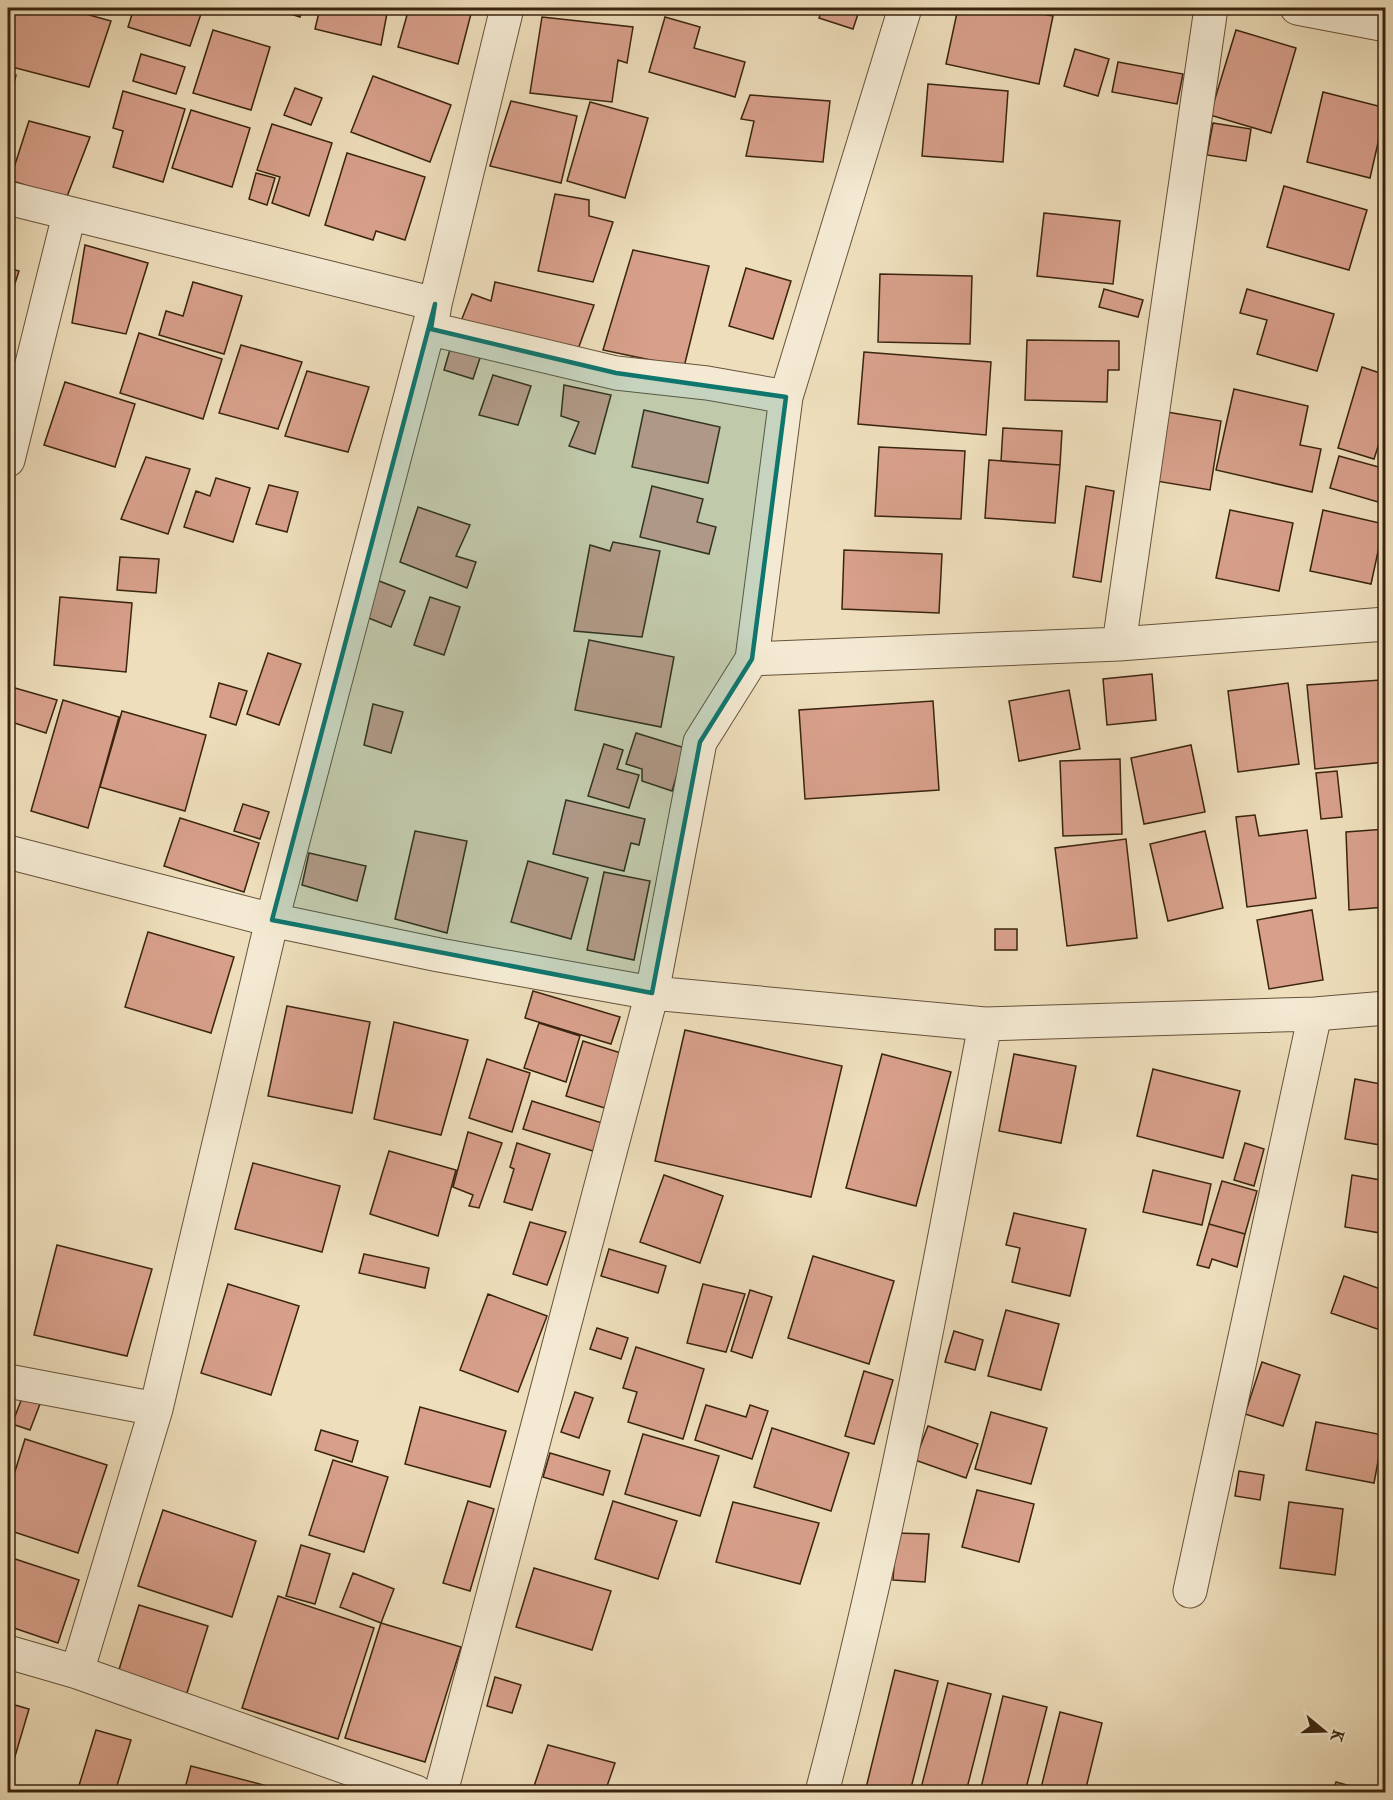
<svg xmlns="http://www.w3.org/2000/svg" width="1393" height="1800" font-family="'IM FELL Great Primer',serif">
<rect width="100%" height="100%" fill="#eedebb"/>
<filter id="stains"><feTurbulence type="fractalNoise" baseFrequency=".00333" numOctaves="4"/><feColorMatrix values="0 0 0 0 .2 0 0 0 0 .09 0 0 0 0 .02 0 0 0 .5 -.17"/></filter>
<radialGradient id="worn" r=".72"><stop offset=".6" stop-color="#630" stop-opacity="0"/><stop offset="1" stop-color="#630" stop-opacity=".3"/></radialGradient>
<path fill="#d8a08b" stroke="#3a240f" stroke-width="1.5" d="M 8,8 L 64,8 L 111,21 L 89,87 L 8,66 Z
M 134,8 L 203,8 L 190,46 L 128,27 Z
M 272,8 L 303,8 L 300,17 Z
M 320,8 L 388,8 L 381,45 L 315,29 Z
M 409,8 L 472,10 L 458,64 L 398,47 Z
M 823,8 L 860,8 L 853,29 L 819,18 Z
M 958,8 L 1011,8 L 1053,16 L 1039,84 L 946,64 Z
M 542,17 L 633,27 L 627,63 L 618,60 L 612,102 L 530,93 Z
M 665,17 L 700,27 L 694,48 L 745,62 L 735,97 L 649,72 Z
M 213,30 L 270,47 L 251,110 L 193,93 Z
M 1236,30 L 1296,48 L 1271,133 L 1210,115 Z
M 1075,49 L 1109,59 L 1098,96 L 1064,86 Z
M 141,54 L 185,67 L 176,94 L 133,81 Z
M 1118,62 L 1183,74 L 1177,104 L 1112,92 Z
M 8,73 L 16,75 L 8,109 Z
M 373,76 L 451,105 L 430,162 L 351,132 Z
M 928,84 L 1008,91 L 1003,162 L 922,156 Z
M 295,88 L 322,98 L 311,125 L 284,115 Z
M 123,91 L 185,109 L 163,182 L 113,167 L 123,131 L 113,128 Z
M 1323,92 L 1386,108 L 1370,178 L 1307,162 Z
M 750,95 L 830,101 L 823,162 L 746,156 L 754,121 L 741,119 Z
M 511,101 L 577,116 L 561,183 L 490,166 Z
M 590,102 L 648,118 L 625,198 L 567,181 Z
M 191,110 L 250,128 L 232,187 L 172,168 Z
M 29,121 L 90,137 L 66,199 L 10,180 Z
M 1213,123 L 1251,129 L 1246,161 L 1207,155 Z
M 272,124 L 332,143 L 309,216 L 272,203 L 280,177 L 257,170 Z
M 347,153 L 425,177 L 405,240 L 376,231 L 373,240 L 325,225 Z
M 256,173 L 275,178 L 267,205 L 249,199 Z
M 1284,186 L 1367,210 L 1349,270 L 1267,247 Z
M 555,194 L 589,200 L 589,216 L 613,222 L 593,282 L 538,271 Z
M 1044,213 L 1120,221 L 1113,284 L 1037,276 Z
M 85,245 L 148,263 L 126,334 L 72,323 Z
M 633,250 L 709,266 L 684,367 L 603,350 Z
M 8,268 L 19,271 L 8,305 Z
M 746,268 L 791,281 L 773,339 L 729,326 Z
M 880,274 L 972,276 L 970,344 L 878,342 Z
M 193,282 L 242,296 L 224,354 L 159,335 L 166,311 L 183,316 Z
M 495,282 L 594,305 L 577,352 L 461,321 L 472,294 L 491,301 Z
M 1104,289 L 1143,300 L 1138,317 L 1099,307 Z
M 1247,289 L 1334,314 L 1317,371 L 1257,354 L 1267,320 L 1240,313 Z
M 139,333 L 222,359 L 203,419 L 120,393 Z
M 1027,340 L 1119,341 L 1119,370 L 1108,370 L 1107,402 L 1025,400 Z
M 241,345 L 302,362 L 278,429 L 219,413 Z
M 451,346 L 481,355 L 473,379 L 444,370 Z
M 864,352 L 991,362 L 986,435 L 858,424 Z
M 1362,367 L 1386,375 L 1386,422 L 1374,459 L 1338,448 Z
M 307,371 L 369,387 L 348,452 L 285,436 Z
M 493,375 L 531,386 L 518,425 L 479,415 Z
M 65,382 L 135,404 L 115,467 L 44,445 Z
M 564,385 L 611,395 L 595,454 L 569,446 L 579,422 L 561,416 Z
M 1234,389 L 1308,406 L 1300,445 L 1321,449 L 1312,492 L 1216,470 Z
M 644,410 L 720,427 L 708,483 L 632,467 Z
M 1167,412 L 1221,421 L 1210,490 L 1156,481 Z
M 1003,428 L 1062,431 L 1060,465 L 1001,461 Z
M 879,447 L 965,451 L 961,519 L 875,516 Z
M 1339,456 L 1386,469 L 1385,504 L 1330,488 Z
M 146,457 L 190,469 L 168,534 L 121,519 Z
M 989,460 L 1060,465 L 1055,523 L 985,518 Z
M 216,478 L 250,488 L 233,542 L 184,527 L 196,491 L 210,496 Z
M 269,485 L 298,492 L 287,532 L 256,524 Z
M 652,486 L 703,499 L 697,522 L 716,527 L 709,554 L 640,537 Z
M 1086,486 L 1114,491 L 1101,582 L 1073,577 Z
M 418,507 L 470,525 L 456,556 L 476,562 L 467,588 L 400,562 Z
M 1230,510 L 1293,523 L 1279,591 L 1216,578 Z
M 1323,510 L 1384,524 L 1371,584 L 1310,571 Z
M 613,542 L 660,551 L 642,637 L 574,631 L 590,545 L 610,551 Z
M 844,550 L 942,554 L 939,613 L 842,609 Z
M 120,557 L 159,559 L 156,593 L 117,590 Z
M 374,579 L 405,591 L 391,627 L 361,615 Z
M 60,597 L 132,603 L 126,672 L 54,665 Z
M 430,597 L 460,607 L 444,655 L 414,645 Z
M 589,640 L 674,657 L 661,727 L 575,710 Z
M 268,653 L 301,664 L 279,725 L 247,714 Z
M 1152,674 L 1156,720 L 1107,725 L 1103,679 Z
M 1381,680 L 1385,762 L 1315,769 L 1307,685 Z
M 219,683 L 247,691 L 236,725 L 210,717 Z
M 1288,683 L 1299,764 L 1238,772 L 1228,691 Z
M 15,688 L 57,700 L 46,733 L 8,721 L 8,711 Z
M 1069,690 L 1080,749 L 1019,761 L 1009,701 Z
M 63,700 L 119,717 L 88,828 L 31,811 Z
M 933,701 L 939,790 L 805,799 L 799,710 Z
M 373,704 L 403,712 L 391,753 L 364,745 Z
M 122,711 L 206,735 L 185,811 L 100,787 Z
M 636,733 L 685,748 L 672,791 L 642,781 L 642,769 L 626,764 Z
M 604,744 L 623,750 L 617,769 L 639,775 L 629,808 L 588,796 Z
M 1191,745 L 1205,812 L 1144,824 L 1131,758 Z
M 1120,759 L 1122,834 L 1063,836 L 1060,761 Z
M 1337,771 L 1342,817 L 1321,819 L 1316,773 Z
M 566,800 L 645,819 L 639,845 L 631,843 L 624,871 L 553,854 Z
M 243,804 L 269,812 L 260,839 L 234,831 Z
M 1255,815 L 1259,836 L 1307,830 L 1316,898 L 1247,907 L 1236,817 Z
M 180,818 L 259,843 L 244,892 L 164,866 Z
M 1386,829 L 1386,907 L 1349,910 L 1346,832 Z
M 415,831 L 467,841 L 447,933 L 395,919 Z
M 1205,831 L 1223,908 L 1168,921 L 1150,844 Z
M 1126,839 L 1137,938 L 1067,946 L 1055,848 Z
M 309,853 L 366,866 L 357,901 L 302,885 Z
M 528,861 L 588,878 L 571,939 L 511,922 Z
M 604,872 L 650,881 L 634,960 L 587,950 Z
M 1312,910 L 1323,980 L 1269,989 L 1257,920 Z
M 995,929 L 1017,929 L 1017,950 L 995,950 Z
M 148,932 L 234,957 L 211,1033 L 125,1007 Z
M 533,991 L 620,1017 L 611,1044 L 525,1018 Z
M 287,1006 L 370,1022 L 352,1113 L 268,1096 Z
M 394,1022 L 468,1040 L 441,1135 L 374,1119 Z
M 539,1023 L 580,1036 L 566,1082 L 524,1068 Z
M 685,1030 L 842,1066 L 811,1197 L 655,1161 Z
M 583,1041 L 624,1054 L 608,1109 L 566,1096 Z
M 882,1054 L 951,1072 L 916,1206 L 846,1188 Z
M 1014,1054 L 1076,1066 L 1061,1143 L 999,1131 Z
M 487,1059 L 530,1073 L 512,1132 L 469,1118 Z
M 1153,1069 L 1240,1091 L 1223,1158 L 1137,1136 Z
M 1355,1079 L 1386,1085 L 1386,1146 L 1345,1139 Z
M 532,1101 L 602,1123 L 593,1151 L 523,1129 Z
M 468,1132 L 502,1143 L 479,1208 L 469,1206 L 473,1195 L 453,1187 Z
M 517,1143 L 550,1154 L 532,1210 L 504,1202 L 514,1169 L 510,1167 Z
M 1245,1143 L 1264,1149 L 1254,1186 L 1234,1180 Z
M 389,1151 L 456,1170 L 438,1236 L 370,1214 Z
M 253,1163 L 340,1186 L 322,1252 L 235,1229 Z
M 1153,1170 L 1211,1184 L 1202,1225 L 1143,1212 Z
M 664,1175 L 723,1196 L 700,1263 L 640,1242 Z
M 1352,1175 L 1386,1181 L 1386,1234 L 1345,1227 Z
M 1222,1181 L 1257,1191 L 1245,1234 L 1209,1224 Z
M 1014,1213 L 1086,1229 L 1070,1296 L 1012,1282 L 1020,1248 L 1006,1245 Z
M 530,1222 L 566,1232 L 547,1285 L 513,1274 Z
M 1209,1224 L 1245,1234 L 1237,1267 L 1212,1259 L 1209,1268 L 1197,1265 Z
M 57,1245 L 152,1269 L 127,1356 L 34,1335 Z
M 609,1249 L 666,1266 L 658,1293 L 601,1276 Z
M 364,1254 L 429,1268 L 425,1288 L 359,1273 Z
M 813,1256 L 894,1281 L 869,1364 L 788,1338 Z
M 8,1275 L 14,1276 L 8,1310 Z
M 1344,1276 L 1386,1291 L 1386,1332 L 1331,1313 Z
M 228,1284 L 299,1306 L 271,1395 L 201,1373 Z
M 703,1284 L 745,1294 L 726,1352 L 687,1343 Z
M 750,1290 L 772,1297 L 752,1358 L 731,1351 Z
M 488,1294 L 547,1316 L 518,1392 L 460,1370 Z
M 1006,1310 L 1059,1324 L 1041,1390 L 988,1376 Z
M 597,1328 L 628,1338 L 621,1359 L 590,1349 Z
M 954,1331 L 983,1340 L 975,1370 L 945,1362 Z
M 636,1347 L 704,1369 L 683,1439 L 628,1422 L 637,1392 L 623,1388 Z
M 1262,1362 L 1300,1375 L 1283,1426 L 1245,1414 Z
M 864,1371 L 893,1380 L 874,1444 L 845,1436 Z
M 575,1392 L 593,1398 L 579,1438 L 561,1432 Z
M 22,1398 L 40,1404 L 30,1430 L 12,1424 Z
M 706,1405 L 746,1417 L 750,1405 L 768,1411 L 752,1459 L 695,1440 Z
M 420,1407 L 506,1431 L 490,1487 L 405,1464 Z
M 991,1412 L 1047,1428 L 1031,1484 L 975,1469 Z
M 1316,1422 L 1383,1435 L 1374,1483 L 1306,1470 Z
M 928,1426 L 978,1444 L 966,1478 L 915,1460 Z
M 772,1428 L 849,1453 L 831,1511 L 754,1487 Z
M 321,1430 L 358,1441 L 352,1462 L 315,1450 Z
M 643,1434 L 719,1456 L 700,1516 L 625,1494 Z
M 25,1439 L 107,1465 L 78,1553 L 8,1530 L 8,1494 Z
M 550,1453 L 610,1471 L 603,1495 L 543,1477 Z
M 333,1460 L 388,1477 L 364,1552 L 309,1535 Z
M 1239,1471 L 1264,1475 L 1260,1500 L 1235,1496 Z
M 977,1490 L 1034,1504 L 1019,1562 L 962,1547 Z
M 468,1501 L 494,1509 L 470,1591 L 443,1583 Z
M 613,1501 L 677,1521 L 658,1579 L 595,1559 Z
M 733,1502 L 819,1523 L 800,1584 L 716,1562 Z
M 1289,1502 L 1343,1509 L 1335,1575 L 1280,1568 Z
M 163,1510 L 256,1541 L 232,1617 L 138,1586 Z
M 896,1533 L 929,1534 L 925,1582 L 893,1580 Z
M 301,1545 L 330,1554 L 315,1604 L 286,1596 Z
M 9,1557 L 79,1580 L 58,1643 L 8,1626 Z
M 534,1568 L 611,1591 L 592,1650 L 516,1627 Z
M 353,1573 L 394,1589 L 381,1623 L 340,1607 Z
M 278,1596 L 374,1628 L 338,1739 L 242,1708 Z
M 139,1605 L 208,1626 L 186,1696 L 117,1676 Z
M 381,1623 L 461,1647 L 425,1762 L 345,1738 Z
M 895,1670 L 938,1681 L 910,1792 L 865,1792 Z
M 495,1677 L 521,1685 L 512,1713 L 487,1706 Z
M 948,1683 L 991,1694 L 966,1792 L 920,1792 Z
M 1003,1696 L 1047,1707 L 1025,1792 L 980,1792 Z
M 8,1703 L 29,1709 L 8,1780 Z
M 1060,1712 L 1102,1723 L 1085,1792 L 1040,1792 Z
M 96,1730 L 131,1740 L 115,1792 L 77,1792 Z
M 548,1745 L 615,1763 L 605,1792 L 532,1792 Z
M 191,1766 L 271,1787 L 269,1792 L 184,1792 Z
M 1336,1782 L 1372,1792 L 1333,1792 Z"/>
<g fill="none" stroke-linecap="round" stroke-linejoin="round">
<defs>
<path id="street" d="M 1297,8 L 1386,25
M 8,198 L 435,304 L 431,329 L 616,373 L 707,383 L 786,397
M 8,460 L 69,215
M 1119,644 L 1211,8
M 752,659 L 1119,644 L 1386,624
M 8,852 L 272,920 L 439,955 L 652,993 L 985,1024 L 1315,1014 L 1386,1008
M 8,1381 L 156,1409
M 1190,1591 L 1315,1014
M 8,1652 L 77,1672 L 416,1792
M 77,1672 L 156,1409 L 272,920 L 435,304 L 507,8
M 441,1792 L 652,993 L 700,742 L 752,659 L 786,397 L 905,8
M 822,1792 C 889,1539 937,1281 985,1024"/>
</defs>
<use href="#street" stroke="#67523a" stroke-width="35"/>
<use href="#street" stroke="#f4ead3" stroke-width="33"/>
</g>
<path fill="#0f766e" fill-opacity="0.2" stroke="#0f766e" stroke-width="4.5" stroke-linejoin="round" d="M 435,304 L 431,329 L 616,373 L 786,397 L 752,659 L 700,742 L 652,993 L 272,920 Z"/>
<rect width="1393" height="1800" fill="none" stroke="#eedebb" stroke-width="30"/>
<rect x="9" y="9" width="1375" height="1782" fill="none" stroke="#3a240f" stroke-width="3"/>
<rect x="15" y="15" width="1363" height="1770" fill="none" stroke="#3a240f" stroke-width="1.5"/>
<g transform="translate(1324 1731) rotate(109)" stroke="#f4ead3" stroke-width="4.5" paint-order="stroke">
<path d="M0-4.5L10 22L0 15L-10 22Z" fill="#3a240f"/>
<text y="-9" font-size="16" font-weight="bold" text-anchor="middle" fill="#3a240f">K</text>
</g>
<rect width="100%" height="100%" filter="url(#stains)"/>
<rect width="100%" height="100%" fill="url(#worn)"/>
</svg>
